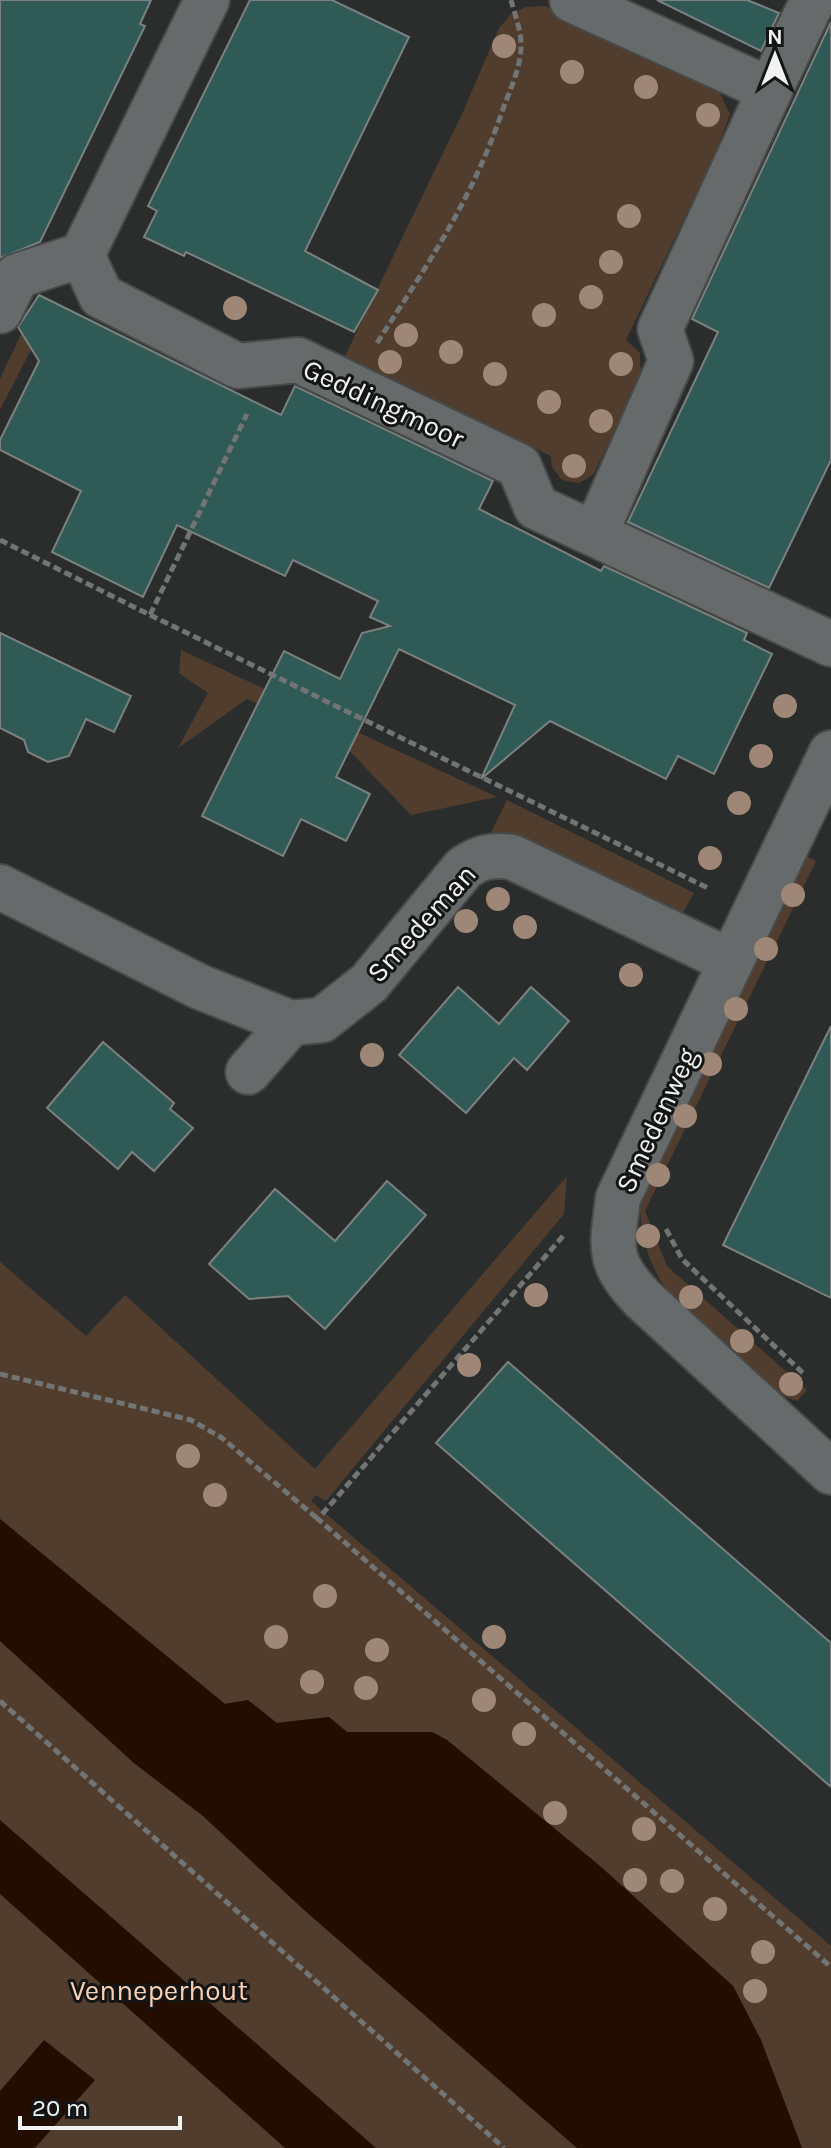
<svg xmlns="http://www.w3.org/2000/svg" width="831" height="2148" font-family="Karla,sans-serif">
<rect width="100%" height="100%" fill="#2a2d2c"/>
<path fill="#513d2e" d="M 545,6 L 706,83 L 720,93 L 730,114 L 716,152 L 626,340 L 640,353 L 641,379 L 593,475 L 579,483 L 562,480 L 552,467 L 551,456 L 345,356 L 462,114 L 499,28 L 511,14 L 526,7 Z
M 37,300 L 55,303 L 0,410 L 0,379 Z
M 181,650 L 497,797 L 411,815 L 340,741 L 247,699 L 178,748 L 208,693 L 179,673 Z
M 507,800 L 694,893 L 681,916 L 490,834 Z
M 798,852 L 816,861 L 645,1211 L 667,1266 L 807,1390 L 797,1401 L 782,1396 C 708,1326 631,1298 641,1182 Z
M 567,1176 L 564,1214 L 326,1501 L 316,1495 L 311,1501 L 831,1946 L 831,2148 L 802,2148 L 761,2040 L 733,1986 L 600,1866 L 447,1740 L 432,1732 L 347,1732 L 329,1717 L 276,1723 L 248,1701 L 225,1704 L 0,1519 L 0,1262 L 86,1336 L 125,1295 L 315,1469 Z
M 0,1641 L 134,1763 L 203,1816 L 303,1909 L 577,2148 L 0,2148 Z"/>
<path fill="#230d00" d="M 0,1519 L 225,1704 L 248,1700 L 277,1723 L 329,1717 L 347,1732 L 432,1732 L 447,1740 L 600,1866 L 733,1986 L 761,2040 L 802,2148 L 577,2148 L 303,1909 L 203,1816 L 134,1763 L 0,1641 Z
M 0,1820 L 376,2148 L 285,2148 L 0,1894 Z
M 44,2040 L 95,2080 L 35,2148 L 0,2148 L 0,2091 Z"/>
<path fill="#305a55" stroke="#7c807f" stroke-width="2" d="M 0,0 L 151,0 L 140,24 L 145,26 L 40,242 L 0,258 Z
M 250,0 L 332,0 L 409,37 L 305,251 L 378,290 L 354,332 L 186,252 L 184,256 L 144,237 L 157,211 L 148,206 Z
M 657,0 L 747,0 L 779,13 L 761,51 Z
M 831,22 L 831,460 L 769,588 L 628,522 L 718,332 L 692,319 Z
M 39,295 L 281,415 L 295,386 L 493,481 L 479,509 L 601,571 L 604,566 L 747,633 L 744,640 L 772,654 L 714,774 L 678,756 L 666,779 L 550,721 L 481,779 L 515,705 L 399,649 L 336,777 L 370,794 L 346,841 L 301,819 L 283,856 L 202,816 L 284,651 L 340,679 L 362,633 L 390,626 L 370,617 L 378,601 L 293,560 L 285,576 L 177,525 L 143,597 L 52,552 L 81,491 L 0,450 L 0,440 L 39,361 L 18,327 Z
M 0,633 L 131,696 L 114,732 L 86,719 L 69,756 L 48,762 L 28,752 L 24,740 L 0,728 Z
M 458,987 L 499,1024 L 531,987 L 569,1021 L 527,1070 L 514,1058 L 466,1113 L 399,1055 Z
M 831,1026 L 831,1298 L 723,1245 Z
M 103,1042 L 174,1103 L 170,1109 L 193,1128 L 154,1171 L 132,1152 L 118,1169 L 47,1108 Z
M 387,1181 L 426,1215 L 325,1329 L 288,1296 L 249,1299 L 209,1264 L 275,1189 L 335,1241 Z
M 508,1362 L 831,1643 L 831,1787 L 436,1443 Z"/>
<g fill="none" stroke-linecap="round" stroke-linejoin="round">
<defs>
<path id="minor" d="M 572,0 L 770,90 L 660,329 L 671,361 L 595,534
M 770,90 L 813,0
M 82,255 L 101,296 L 238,366 L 298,360 L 519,466 L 536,507 L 831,644
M 0,311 L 17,276 L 82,255 L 207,0
M 831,753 L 618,1198 C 612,1248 606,1261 643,1299 L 831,1472
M 0,887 L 200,987 L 291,1023 L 322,1020 L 369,983 L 463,869 C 478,857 493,854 512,857 L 730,961
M 248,1072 L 291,1023"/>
</defs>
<use href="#minor" stroke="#484a4a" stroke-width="48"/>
<path stroke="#727574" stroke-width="5" stroke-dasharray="8 4" stroke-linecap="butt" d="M 377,343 C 429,262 473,199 504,106 C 511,88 520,68 521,48 C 522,33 515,15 511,0
M 0,540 L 150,615 L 247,414
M 150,615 L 710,889
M 666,1229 L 682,1259 L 804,1374
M 563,1236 L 318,1519 L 831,1967
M 0,1374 L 191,1420 L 222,1438 L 318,1519
M 0,1701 L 504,2148"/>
<use href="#minor" stroke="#676a6a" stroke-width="44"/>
</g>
<g fill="#9e8776">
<circle cx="504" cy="46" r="12"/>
<circle cx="572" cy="72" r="12"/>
<circle cx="646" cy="87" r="12"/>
<circle cx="708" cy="115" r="12"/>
<circle cx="629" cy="216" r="12"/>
<circle cx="611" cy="262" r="12"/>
<circle cx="591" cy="297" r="12"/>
<circle cx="235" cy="308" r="12"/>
<circle cx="544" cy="315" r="12"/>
<circle cx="406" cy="335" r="12"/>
<circle cx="451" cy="352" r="12"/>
<circle cx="390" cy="362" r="12"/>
<circle cx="621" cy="364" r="12"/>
<circle cx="495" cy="374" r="12"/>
<circle cx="549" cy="402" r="12"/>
<circle cx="601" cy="421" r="12"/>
<circle cx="574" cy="466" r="12"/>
<circle cx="785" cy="706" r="12"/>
<circle cx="761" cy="756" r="12"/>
<circle cx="739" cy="803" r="12"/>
<circle cx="710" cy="858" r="12"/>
<circle cx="793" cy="895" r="12"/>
<circle cx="498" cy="899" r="12"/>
<circle cx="466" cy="921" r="12"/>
<circle cx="525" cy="927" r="12"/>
<circle cx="766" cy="949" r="12"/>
<circle cx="631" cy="975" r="12"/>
<circle cx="736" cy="1009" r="12"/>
<circle cx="372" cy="1055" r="12"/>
<circle cx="710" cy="1064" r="12"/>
<circle cx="685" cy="1116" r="12"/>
<circle cx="658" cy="1175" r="12"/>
<circle cx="648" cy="1236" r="12"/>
<circle cx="536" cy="1295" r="12"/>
<circle cx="691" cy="1297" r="12"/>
<circle cx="742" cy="1341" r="12"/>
<circle cx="469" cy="1365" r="12"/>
<circle cx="791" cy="1384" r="12"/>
<circle cx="188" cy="1456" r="12"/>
<circle cx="215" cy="1495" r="12"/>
<circle cx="325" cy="1596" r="12"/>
<circle cx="276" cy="1637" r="12"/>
<circle cx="494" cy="1637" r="12"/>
<circle cx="377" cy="1650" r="12"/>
<circle cx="312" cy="1682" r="12"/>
<circle cx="366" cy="1688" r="12"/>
<circle cx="484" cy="1700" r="12"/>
<circle cx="524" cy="1734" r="12"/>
<circle cx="555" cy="1813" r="12"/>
<circle cx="644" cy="1829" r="12"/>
<circle cx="635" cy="1880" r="12"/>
<circle cx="672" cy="1881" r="12"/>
<circle cx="715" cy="1909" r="12"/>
<circle cx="763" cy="1952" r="12"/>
<circle cx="755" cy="1991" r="12"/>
</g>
<g text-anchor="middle" stroke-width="6" stroke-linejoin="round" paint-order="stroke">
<g font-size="28" fill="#f1f3f2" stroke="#141515">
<text transform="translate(384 403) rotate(25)" y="10">Geddingmoor</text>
<text transform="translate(421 923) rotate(-48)" y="10">Smedeman</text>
<text transform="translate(656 1120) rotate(-65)" y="10">Smedenweg</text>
</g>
<g font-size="28" fill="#fcd1b3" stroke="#141515">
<text x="159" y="2000">Venneperhout</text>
</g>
</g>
<g transform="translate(775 56)" stroke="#141515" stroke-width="6" paint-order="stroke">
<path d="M0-6L14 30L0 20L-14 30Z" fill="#f1f3f2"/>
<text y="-12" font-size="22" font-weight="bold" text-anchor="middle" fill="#f1f3f2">N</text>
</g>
<path d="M20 2116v12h160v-12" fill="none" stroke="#f1f3f2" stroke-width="4"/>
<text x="32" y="2116" font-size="24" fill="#f1f3f2" stroke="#141515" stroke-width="6" paint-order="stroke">20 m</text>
</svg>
